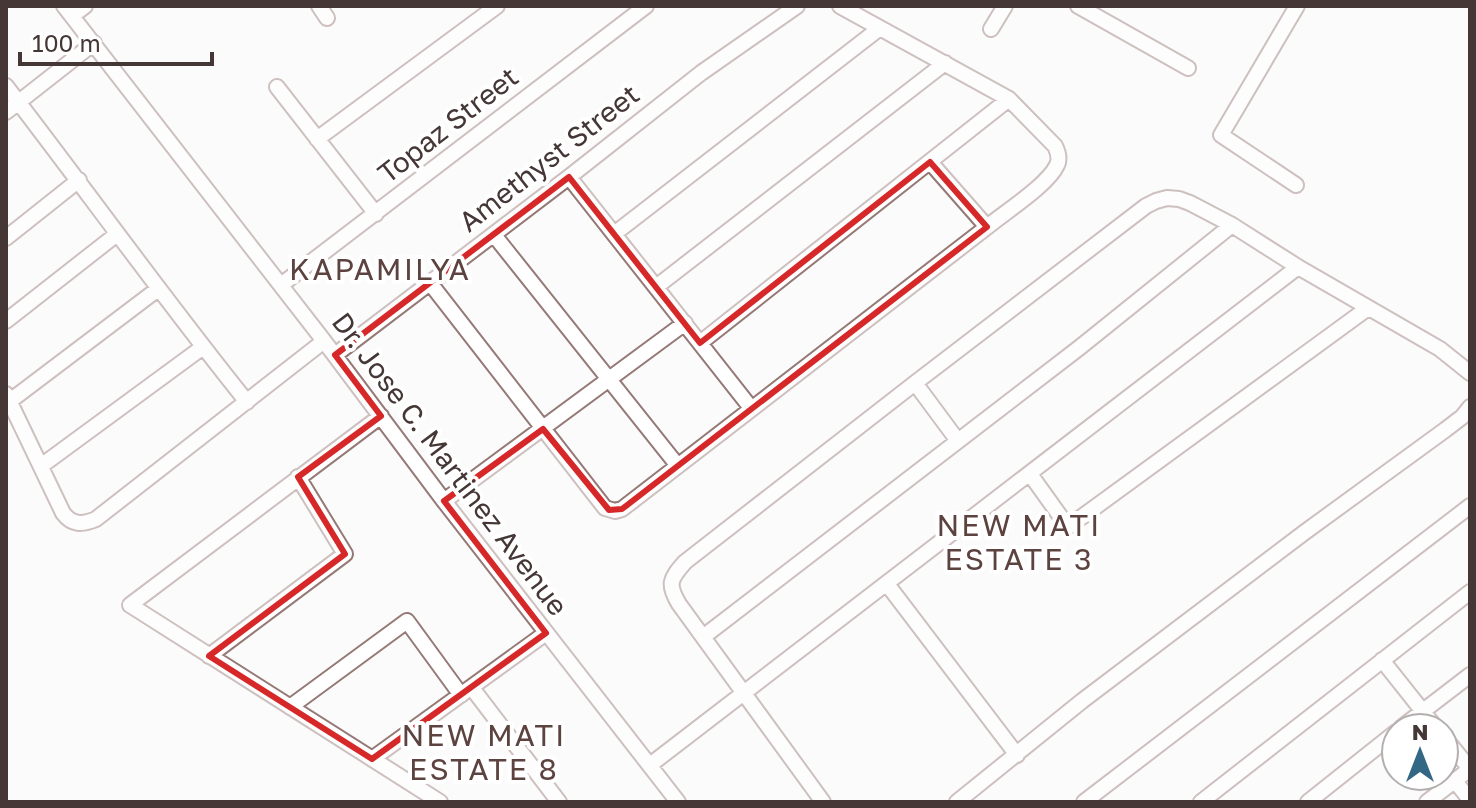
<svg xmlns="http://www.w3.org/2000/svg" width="1476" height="808" font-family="'Golos Text',sans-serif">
<rect width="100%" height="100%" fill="#fbfbfb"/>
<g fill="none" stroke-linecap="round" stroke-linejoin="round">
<defs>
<path id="minor" d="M 64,6 L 324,341 L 444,501 L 678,802
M 319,6 L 327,18
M 1078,6 L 1188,68
M 72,16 L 85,6
M 991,29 L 1005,6
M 6,86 C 87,191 164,299 247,402
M 277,87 L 376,214
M 6,112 L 94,43
M 317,139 L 497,6
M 930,162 L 987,227
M 569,177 L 751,408
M 1296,185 L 1221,135 L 1297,6
M 614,234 L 880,28
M 494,235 L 678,466
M 6,238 L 79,180
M 430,283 L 605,508 L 615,511 L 622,509 L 987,227 C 1005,212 1048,185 1057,165 C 1060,159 1058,152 1055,146 L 1009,99 L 840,6
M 281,285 L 646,6
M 656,287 L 945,63
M 6,321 L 117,234
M 700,343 L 1009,99
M 335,355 L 569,177 L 701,73 L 797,6
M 915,383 L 958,441
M 6,394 L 63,513 C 72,525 82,525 96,519 L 324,341
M 10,401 L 158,289
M 381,416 L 130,605 L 440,802
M 41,466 L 203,347
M 1030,474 L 1068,527 L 1368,308
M 444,501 L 685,323
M 887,584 L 1017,755
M 703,637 L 1079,348 L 1232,225
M 209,656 L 345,554 L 298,477
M 1382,660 L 1436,728
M 472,688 L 559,802
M 290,707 L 407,621 L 461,695
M 1401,728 L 1470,675
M 1444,737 L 1470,769
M 372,759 L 546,633
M 650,765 L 1298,267
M 1455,781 L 1470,800
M 823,802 L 679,604 C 667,584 670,579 685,562 L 915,383 L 1146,206 L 1156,201 L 1167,198 L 1179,199 L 1190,203 L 1232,225 L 1298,267 L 1440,349 L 1470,373
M 957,802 L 1082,701 L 1305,532 L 1445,430 L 1462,417 L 1470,407
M 1084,802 L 1470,506
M 1201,802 L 1470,592
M 1308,802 L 1396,732
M 1427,802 L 1470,769"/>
</defs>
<use href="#minor" stroke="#957976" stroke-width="18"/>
<use href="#minor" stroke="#fff" stroke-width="14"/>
</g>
<path d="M0 0H1476V808H0ZM 930,162 L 987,227 L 622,509 L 609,510 L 543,429 L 444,501 L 546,633 L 372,759 L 209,656 L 345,554 L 298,477 L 381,416 L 335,355 L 569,177 L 700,343 Z" fill="#fbfbfb" fill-opacity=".55" fill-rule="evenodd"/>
<path fill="none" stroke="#d62828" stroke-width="6" stroke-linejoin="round" d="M 930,162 L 987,227 L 622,509 L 609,510 L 543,429 L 444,501 L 546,633 L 372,759 L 209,656 L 345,554 L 298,477 L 381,416 L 335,355 L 569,177 L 700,343 Z"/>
<g text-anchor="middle" stroke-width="8" stroke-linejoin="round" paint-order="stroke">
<g font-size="28" fill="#443736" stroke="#fff">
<text transform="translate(448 125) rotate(-38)" y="10">Topaz Street</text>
<text transform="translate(549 158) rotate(-38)" y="10">Amethyst Street</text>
<text transform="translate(450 464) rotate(53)" y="10">Dr. Jose C. Martinez Avenue</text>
</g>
<g font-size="30" letter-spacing="2" fill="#5c4340" stroke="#fff">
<text x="380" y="280">KAPAMILYA</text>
<text x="1019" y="536">NEW MATI<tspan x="1019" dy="34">ESTATE 3</tspan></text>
<text x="484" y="746">NEW MATI<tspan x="484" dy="34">ESTATE 8</tspan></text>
</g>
</g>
<rect width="1476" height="808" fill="none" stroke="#443736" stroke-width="16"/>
<g transform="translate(1420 752)"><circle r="38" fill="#ffffff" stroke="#b4afaf" stroke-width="2"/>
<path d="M0-6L14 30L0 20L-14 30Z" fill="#346784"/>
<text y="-12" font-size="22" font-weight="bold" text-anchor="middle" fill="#443736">N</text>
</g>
<path d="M20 52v12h192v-12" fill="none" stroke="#443736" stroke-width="4"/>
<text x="32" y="52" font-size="24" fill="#443736" stroke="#ffffff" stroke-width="6" paint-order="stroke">100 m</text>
</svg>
